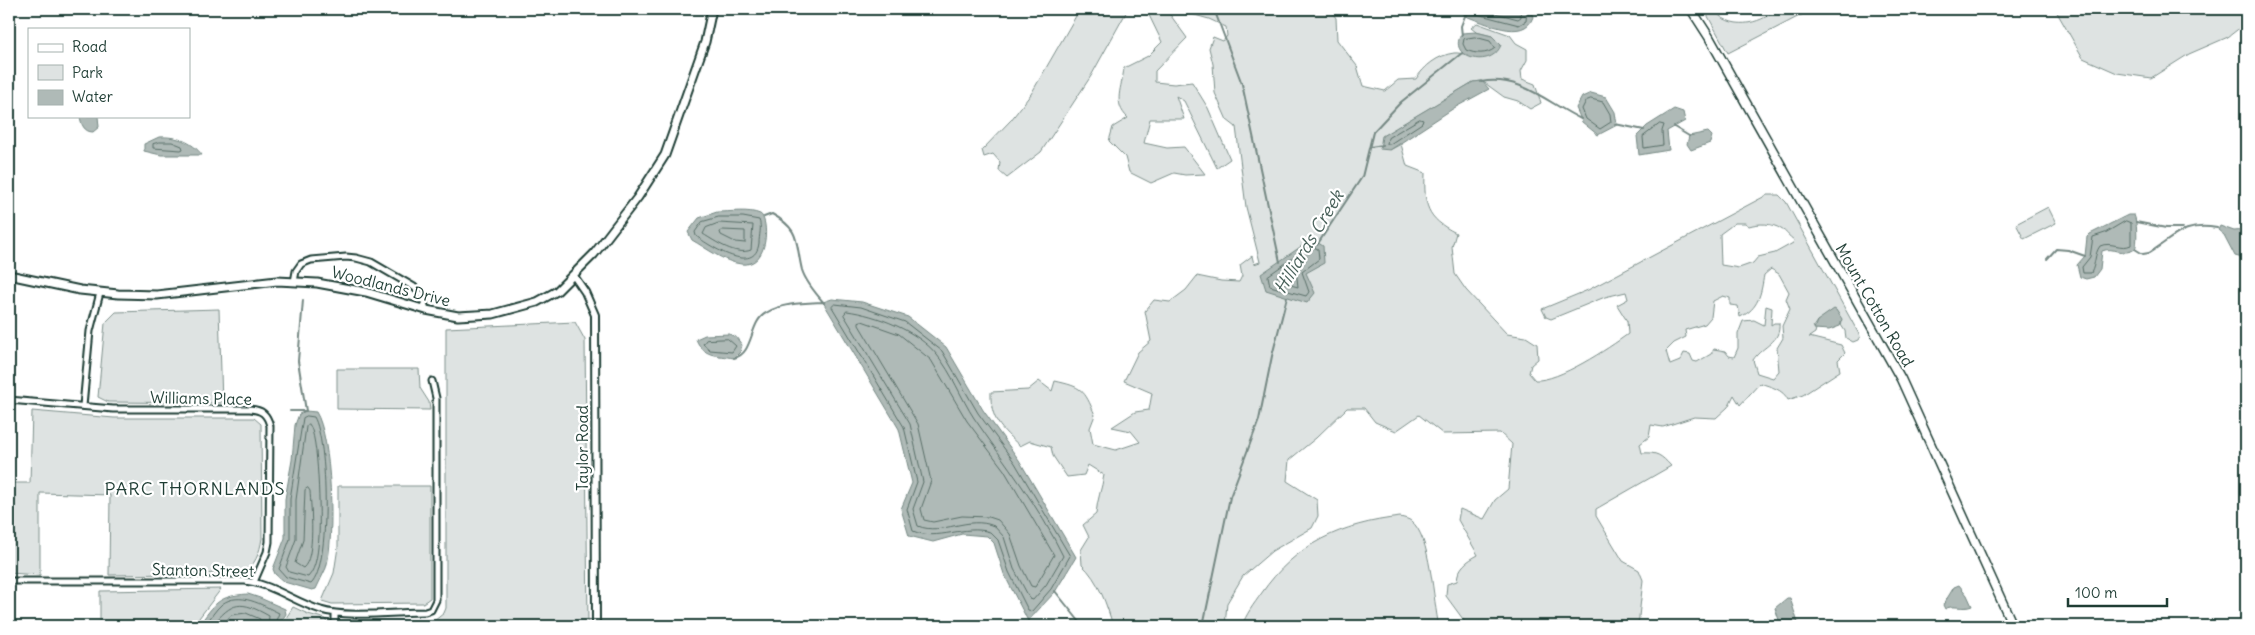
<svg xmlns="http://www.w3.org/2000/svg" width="2255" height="635" font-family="Delius,sans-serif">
<rect width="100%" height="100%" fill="#fff"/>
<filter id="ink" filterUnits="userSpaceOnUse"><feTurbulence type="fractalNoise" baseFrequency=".02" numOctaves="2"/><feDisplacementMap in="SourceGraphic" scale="10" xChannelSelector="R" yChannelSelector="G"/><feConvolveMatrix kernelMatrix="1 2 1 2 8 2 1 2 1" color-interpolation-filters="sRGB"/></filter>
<g filter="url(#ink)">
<path fill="#dee3e2" stroke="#7e908b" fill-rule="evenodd" d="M 1080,9 L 1128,9 L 1091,76 L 1041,152 L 1007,178 L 999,171 L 1000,162 L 993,154 L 984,157 L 982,150 L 1011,120 L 1031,94 Z
M 1146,9 L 1166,9 L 1187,38 L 1155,71 L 1155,82 L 1174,84 L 1192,82 L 1208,108 L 1230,159 L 1217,168 L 1184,101 L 1176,96 L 1184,119 L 1150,119 L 1144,143 L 1167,148 L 1184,147 L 1205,174 L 1185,175 L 1174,173 L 1151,183 L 1129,172 L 1125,157 L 1109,141 L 1113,127 L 1128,118 C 1112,103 1122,88 1124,68 L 1148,56 L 1162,42 Z
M 1184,9 L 1330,9 L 1336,18 L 1337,40 L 1357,66 L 1363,86 L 1385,91 L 1398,80 L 1416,79 C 1424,66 1438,55 1454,53 C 1462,52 1472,58 1481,58 L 1492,36 L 1476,32 L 1471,28 L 1477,23 L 1510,35 L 1516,43 L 1527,49 L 1527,60 L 1521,71 L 1522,79 L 1535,84 L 1541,103 L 1530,109 L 1518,101 L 1504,97 L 1482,81 L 1473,82 L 1383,136 L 1390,150 L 1401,144 L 1407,166 L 1425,173 C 1424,205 1426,218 1456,233 L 1452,247 L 1455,274 L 1466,290 L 1507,334 L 1526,337 L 1537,344 L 1538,359 L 1531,365 L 1529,373 L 1535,380 C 1558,382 1609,348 1628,334 L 1627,321 L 1617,305 L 1628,299 L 1626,292 L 1605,297 L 1551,319 L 1546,317 L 1542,309 L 1588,290 L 1767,195 L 1779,195 L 1786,202 L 1860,336 L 1858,340 L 1853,342 L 1846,338 L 1845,331 L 1841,325 L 1842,321 L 1817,321 L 1813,327 L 1816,329 L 1815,333 L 1809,337 L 1841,345 L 1845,353 L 1838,360 L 1840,371 L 1803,395 L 1788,400 C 1783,389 1771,387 1760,383 L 1740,405 L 1734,395 L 1728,407 L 1716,418 L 1694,417 L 1663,427 L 1651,425 L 1649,437 L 1640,444 L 1642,453 C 1657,452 1661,455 1671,466 L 1596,509 L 1596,516 L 1623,561 L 1639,570 L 1643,580 L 1638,626 L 1468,626 L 1446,596 L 1447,584 L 1457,581 C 1458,567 1467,561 1478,555 L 1458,520 L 1460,509 L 1484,519 L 1495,500 L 1508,489 L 1512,444 L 1500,433 L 1443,434 L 1419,415 L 1396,431 L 1375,422 L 1364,408 L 1347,408 L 1316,438 L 1289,460 L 1287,481 L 1317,500 L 1318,516 L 1312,528 L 1272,551 L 1243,576 L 1227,603 L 1225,626 L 1113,626 C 1107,605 1098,579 1082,565 L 1081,550 L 1089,537 L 1083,525 L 1096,514 C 1097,500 1102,488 1104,475 L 1088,465 L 1084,475 L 1067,477 L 1053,456 L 1051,447 L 1030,441 L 1020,446 C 1001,429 990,419 991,392 L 1028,390 L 1039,381 L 1052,391 L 1055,381 C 1082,387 1084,389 1095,415 L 1090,428 L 1093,444 L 1116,450 L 1140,442 L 1131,431 L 1112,427 L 1135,412 L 1149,410 L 1152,393 L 1124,381 L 1138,352 L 1151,341 L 1145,311 L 1154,300 L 1170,302 L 1186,290 L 1197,276 L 1221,281 L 1239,282 L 1242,276 L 1240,265 L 1252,256 L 1254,264 L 1260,262 L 1246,207 L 1236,127 L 1227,120 L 1215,93 L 1213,64 L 1209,48 L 1213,37 L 1223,41 L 1227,36 L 1226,27 L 1209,19 L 1184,12 ZM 1735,223 L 1745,223 L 1749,226 C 1759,223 1772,223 1781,229 C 1786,231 1789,237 1794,240 L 1793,243 L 1775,253 L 1758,257 L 1753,263 L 1739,268 L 1721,265 L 1720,234 ZM 1771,269 L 1779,274 L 1789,292 L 1786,299 L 1790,309 L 1782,326 L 1783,338 L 1777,348 L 1779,371 L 1773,378 L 1757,373 L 1753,360 C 1763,345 1781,343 1779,323 L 1774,323 L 1771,325 L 1772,308 L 1766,306 L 1764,325 L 1754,320 L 1743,321 L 1738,334 L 1738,348 L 1734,357 L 1729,356 L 1725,351 L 1714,349 L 1711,354 L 1697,362 L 1693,361 L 1690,354 L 1684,353 L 1680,361 L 1670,365 L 1666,351 L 1674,343 L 1686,337 L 1685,330 L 1705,324 L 1711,317 L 1713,301 L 1723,296 L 1730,298 L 1730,305 L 1738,306 L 1740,317 C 1759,309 1761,293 1764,275 Z
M 1704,9 L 1713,9 C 1730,31 1759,25 1777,9 L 1813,9 L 1728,53 Z
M 2055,9 L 2178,9 L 2200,14 L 2217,9 L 2246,9 L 2246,23 L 2228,37 L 2189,54 L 2151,78 L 2117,73 L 2083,58 Z
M 2048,207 L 2056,223 L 2024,239 L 2016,224 Z
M 219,309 L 222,403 L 108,402 L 98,397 L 105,323 L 116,312 Z
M 575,322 L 585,340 L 588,626 L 346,626 L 350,622 L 434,621 L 444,613 L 446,608 L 446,328 Z
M 337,369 L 419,369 L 420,388 L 429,402 L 430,410 L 337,409 Z
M 32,411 L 114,418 L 254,418 L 261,424 L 262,538 C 260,552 255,567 242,573 L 109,575 L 110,495 L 40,493 L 40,575 L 9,573 L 9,483 L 30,483 Z
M 338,486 L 430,486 L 430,598 L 423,603 L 332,604 L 322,601 L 334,573 L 338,547 Z
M 1400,517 C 1404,518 1409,519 1411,521 C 1431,535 1433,602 1439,626 L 1242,626 C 1246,614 1254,604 1261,594 C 1296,543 1341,524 1400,517 Z
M 221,589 L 193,626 L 100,626 L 100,591 Z
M 293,607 L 308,614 L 326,619 L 328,626 L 281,626 Z"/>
<path fill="#afbab7" stroke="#758883" d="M 1464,9 L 1530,9 L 1533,17 C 1524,43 1484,22 1465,16 L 1462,11 Z
M 1476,32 L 1492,36 L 1501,45 C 1492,70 1445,58 1462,33 Z
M 1482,81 L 1489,89 L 1454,108 L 1390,150 L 1380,149 L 1382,136 L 1473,82 Z
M 1591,93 L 1606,97 L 1615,112 L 1617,125 L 1598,135 L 1582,122 L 1576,108 L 1582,97 Z
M 1674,109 L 1683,112 L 1685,121 L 1667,131 L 1669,150 L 1639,155 L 1637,136 L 1647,126 Z
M 80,116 L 98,116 L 99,127 L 93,132 C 84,132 81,124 80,116 Z
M 1708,132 L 1712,136 L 1710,143 L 1691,150 L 1687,144 L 1689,136 Z
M 159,137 C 175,136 192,141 202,155 L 161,155 L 144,151 L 144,144 Z
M 717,212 C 730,212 749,209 760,214 C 769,218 770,268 741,264 C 724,262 706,248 692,240 L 688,232 L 699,218 Z
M 2128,215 L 2134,215 C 2137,220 2138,244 2135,249 C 2124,257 2113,246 2102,251 L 2100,269 L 2094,277 L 2086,279 L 2080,277 L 2077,265 L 2085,256 L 2087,237 L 2090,234 Z
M 2220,226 L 2234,231 L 2246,230 L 2246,259 L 2235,256 L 2224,235 L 2218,230 Z
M 1312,239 L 1323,246 L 1324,263 L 1306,273 L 1315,293 L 1307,303 L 1266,290 L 1261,274 Z
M 832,299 L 862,302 L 908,317 L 946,347 L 983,410 L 1019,460 L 1076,557 L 1055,592 L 1028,621 L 1004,574 L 994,543 L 987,536 L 962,534 L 933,542 L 909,536 L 901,509 L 912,483 L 899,429 L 823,302 Z
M 1834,309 L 1836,310 L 1842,319 L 1840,326 L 1829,330 L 1814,329 L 1817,321 Z
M 729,334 L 736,337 L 742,345 L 740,352 L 734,358 C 716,355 703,357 696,339 L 705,335 Z
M 306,411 L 316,412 C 332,437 335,539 326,568 C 323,575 319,582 316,589 L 312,590 L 284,582 L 275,574 L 273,569 L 285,538 L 285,499 L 292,460 L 295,425 L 299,414 Z
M 1959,585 L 1967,595 L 1972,606 C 1963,610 1952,604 1945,609 L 1943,605 L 1954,587 Z
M 248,594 L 260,598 L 285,609 L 286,614 L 278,626 L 198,626 C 216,603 217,596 248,594 Z
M 1787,598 L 1790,598 L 1799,626 L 1781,626 L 1775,608 Z"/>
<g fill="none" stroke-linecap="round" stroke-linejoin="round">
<path stroke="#596f68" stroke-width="1" d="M 1467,9 L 1469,12 L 1519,25 L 1526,21 L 1527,9
M 1480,9 L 1518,19 L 1521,17 L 1520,9
M 1475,37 L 1490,41 L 1495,48 C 1487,55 1475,54 1466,50 L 1463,44 L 1464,39 Z
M 1591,99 L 1603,102 L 1610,114 L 1611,122 L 1600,129 L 1586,119 L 1582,109 L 1586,101 Z
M 1420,119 L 1423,120 L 1422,123 L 1390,144 L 1387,144 L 1388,138 Z
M 1660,124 L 1664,125 L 1662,131 L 1663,145 L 1644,148 L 1643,137 Z
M 160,142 L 172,142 L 182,146 L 183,149 L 181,150 L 153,148 L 153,144 Z
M 719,217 L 743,217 L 759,220 C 762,227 759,236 759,243 C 755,276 710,246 696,236 L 695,232 L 702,222 Z
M 2126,221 L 2131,223 L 2131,245 C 2121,250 2111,241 2100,246 C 2094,254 2096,264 2091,273 L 2083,273 L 2082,267 L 2090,257 L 2093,237 L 2105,233 Z
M 719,223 L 753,225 L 751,250 C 736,256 716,242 703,234 L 706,228 Z
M 723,230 L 745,231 L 745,243 L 735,242 L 721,235 L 720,232 Z
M 1311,246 L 1318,249 L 1319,259 L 1302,272 L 1309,292 L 1306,296 L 1270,286 L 1268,276 Z
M 1292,266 L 1296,268 L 1298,287 L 1276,281 L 1276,278 Z
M 835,304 L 861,307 L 905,322 L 942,351 L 978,413 L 1015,463 L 1070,556 L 1051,589 L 1032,611 L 1028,610 L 1009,572 L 998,540 L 990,532 C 964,524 938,542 913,531 L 907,509 L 917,482 L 904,427 L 832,307 Z
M 847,311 C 877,315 918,331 937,355 C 952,373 961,398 974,418 C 1005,463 1039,506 1063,556 L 1046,585 L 1033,600 L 1030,599 L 1014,569 L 1004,537 L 994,526 C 968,515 942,536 918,526 L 913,509 L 923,482 L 910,424 L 844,315 Z
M 862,321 L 899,334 L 931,360 L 967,421 L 1004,470 L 1054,555 L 1035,587 L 1031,586 L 1021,566 L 1010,534 L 998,520 L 989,517 L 962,516 L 933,522 L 924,520 L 921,509 L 931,481 L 918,424 L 859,325 L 859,322 Z
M 728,339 L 736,346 L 732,352 L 710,350 L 703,344 L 706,340 Z
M 307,416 L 314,417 C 328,441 331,566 311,584 L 286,577 L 279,569 L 290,539 L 290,499 L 303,418 Z
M 309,424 C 319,434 320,518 319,536 C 318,548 317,568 308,577 L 289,572 L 286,567 L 296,539 L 296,500 L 306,427 Z
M 308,488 L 310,491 C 311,507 316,558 303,568 L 295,563 L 303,540 L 305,490 Z
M 204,626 C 210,619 215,610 222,604 C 240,591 262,605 279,613 L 274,626
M 212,626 C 232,601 241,600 269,616 L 268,626
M 222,626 L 231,615 L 246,613 L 260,619 L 260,626"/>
<path stroke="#758883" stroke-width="2" d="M 1214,9 L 1242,84 L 1280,262
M 1462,36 L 1461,26 L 1465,16 L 1467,15
M 1481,82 C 1520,74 1549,104 1581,119
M 1615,124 L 1644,130
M 1674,127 L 1689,136
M 1370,147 L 1383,145
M 764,217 L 772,214 C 801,230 795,241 802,270 C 805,280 817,295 824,303
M 2136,222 L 2166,228 L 2183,228
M 1317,245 L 1362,177 L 1373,132 L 1401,102 L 1462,53
M 2135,249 L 2143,254 L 2149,253 C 2175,237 2183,222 2217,228
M 2047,259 L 2056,249 L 2068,250 L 2085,256
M 303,300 L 298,361 L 306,411
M 734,358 C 754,354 749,322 766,313 C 782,303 805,303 823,302
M 290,411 L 306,411
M 1055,591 L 1083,626
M 1203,626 L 1230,497 L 1259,420 L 1272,356 L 1287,297"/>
<defs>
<path id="minor" d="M 294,282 L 296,271 L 301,264 L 311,260 L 346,257 L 356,258 L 371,262 L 414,287 L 422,295 L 426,310
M 9,400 L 113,409 L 250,409 C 262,410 267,414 270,426 L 269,542 L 267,552 L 254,582
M 83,406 L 90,331 L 100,293
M 9,581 L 245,581 C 273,584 294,602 321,610 C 345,618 397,612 425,612 L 431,610 L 436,600 L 436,398 L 432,381
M 335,626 L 335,613"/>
<path id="tertiary" d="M 574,276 L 585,292 L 595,315 L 596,626"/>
<path id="secondary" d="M 9,275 L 80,290 L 118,294 L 157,295 L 277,281 L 317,283 L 366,292 L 426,310 L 458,316 L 493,314 L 537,302 L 557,291 L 594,254 L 638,197 L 665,155 L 705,42 L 712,9"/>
<path id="primary" d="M 1691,9 L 1709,37 L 1901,379 L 2013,626"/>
</defs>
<use href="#minor" stroke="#1f3d34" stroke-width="9"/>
<use href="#tertiary" stroke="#1f3d34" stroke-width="10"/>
<use href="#secondary" stroke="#1f3d34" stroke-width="11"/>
<use href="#primary" stroke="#1f3d34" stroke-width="11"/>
<use href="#minor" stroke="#fff" stroke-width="5"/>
<use href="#tertiary" stroke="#fff" stroke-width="6"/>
<use href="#secondary" stroke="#fff" stroke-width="7"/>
<use href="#primary" stroke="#fff" stroke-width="8"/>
</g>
</g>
<g text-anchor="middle" stroke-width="4.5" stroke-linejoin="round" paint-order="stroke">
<g font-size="16" fill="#1f3d34" stroke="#fff">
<text transform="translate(391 286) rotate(14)" y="6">Woodlands Drive</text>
<text transform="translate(1875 305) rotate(60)" y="6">Mount Cotton Road</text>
<text transform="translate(201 398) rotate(1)" y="6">Williams Place</text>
<text transform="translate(582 448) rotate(-90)" y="6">Taylor Road</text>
<text transform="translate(203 570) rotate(1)" y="6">Stanton Street</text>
</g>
<g font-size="18" font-style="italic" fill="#4a625b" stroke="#fff">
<text transform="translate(1309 242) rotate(-59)" y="6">Hilliards Creek</text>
</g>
<g font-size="18" letter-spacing="1" fill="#1f3d34" stroke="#fff">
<text x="195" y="495">PARC THORNLANDS</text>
</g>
</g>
<rect width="2255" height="635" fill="none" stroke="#fff" stroke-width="30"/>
<rect x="15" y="15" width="2225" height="605" fill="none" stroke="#1f3d34" stroke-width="2" filter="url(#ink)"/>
<rect x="28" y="28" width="162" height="90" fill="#ffffff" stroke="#a5b1ae"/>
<rect x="38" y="44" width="25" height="8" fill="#ffffff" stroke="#a5b1ae"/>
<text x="72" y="52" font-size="15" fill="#1f3d34">Road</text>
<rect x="38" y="65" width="25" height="15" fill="#dee3e2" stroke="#a5b1ae"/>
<text x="72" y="78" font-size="15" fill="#1f3d34">Park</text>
<rect x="38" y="90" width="25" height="15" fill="#afbab7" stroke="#a5b1ae"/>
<text x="72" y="102" font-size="15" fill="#1f3d34">Water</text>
<path d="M2068 598v8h99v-8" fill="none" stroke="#1f3d34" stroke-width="2.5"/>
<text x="2075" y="598" font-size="15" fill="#1f3d34" stroke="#ffffff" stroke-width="4" paint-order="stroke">100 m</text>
</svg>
